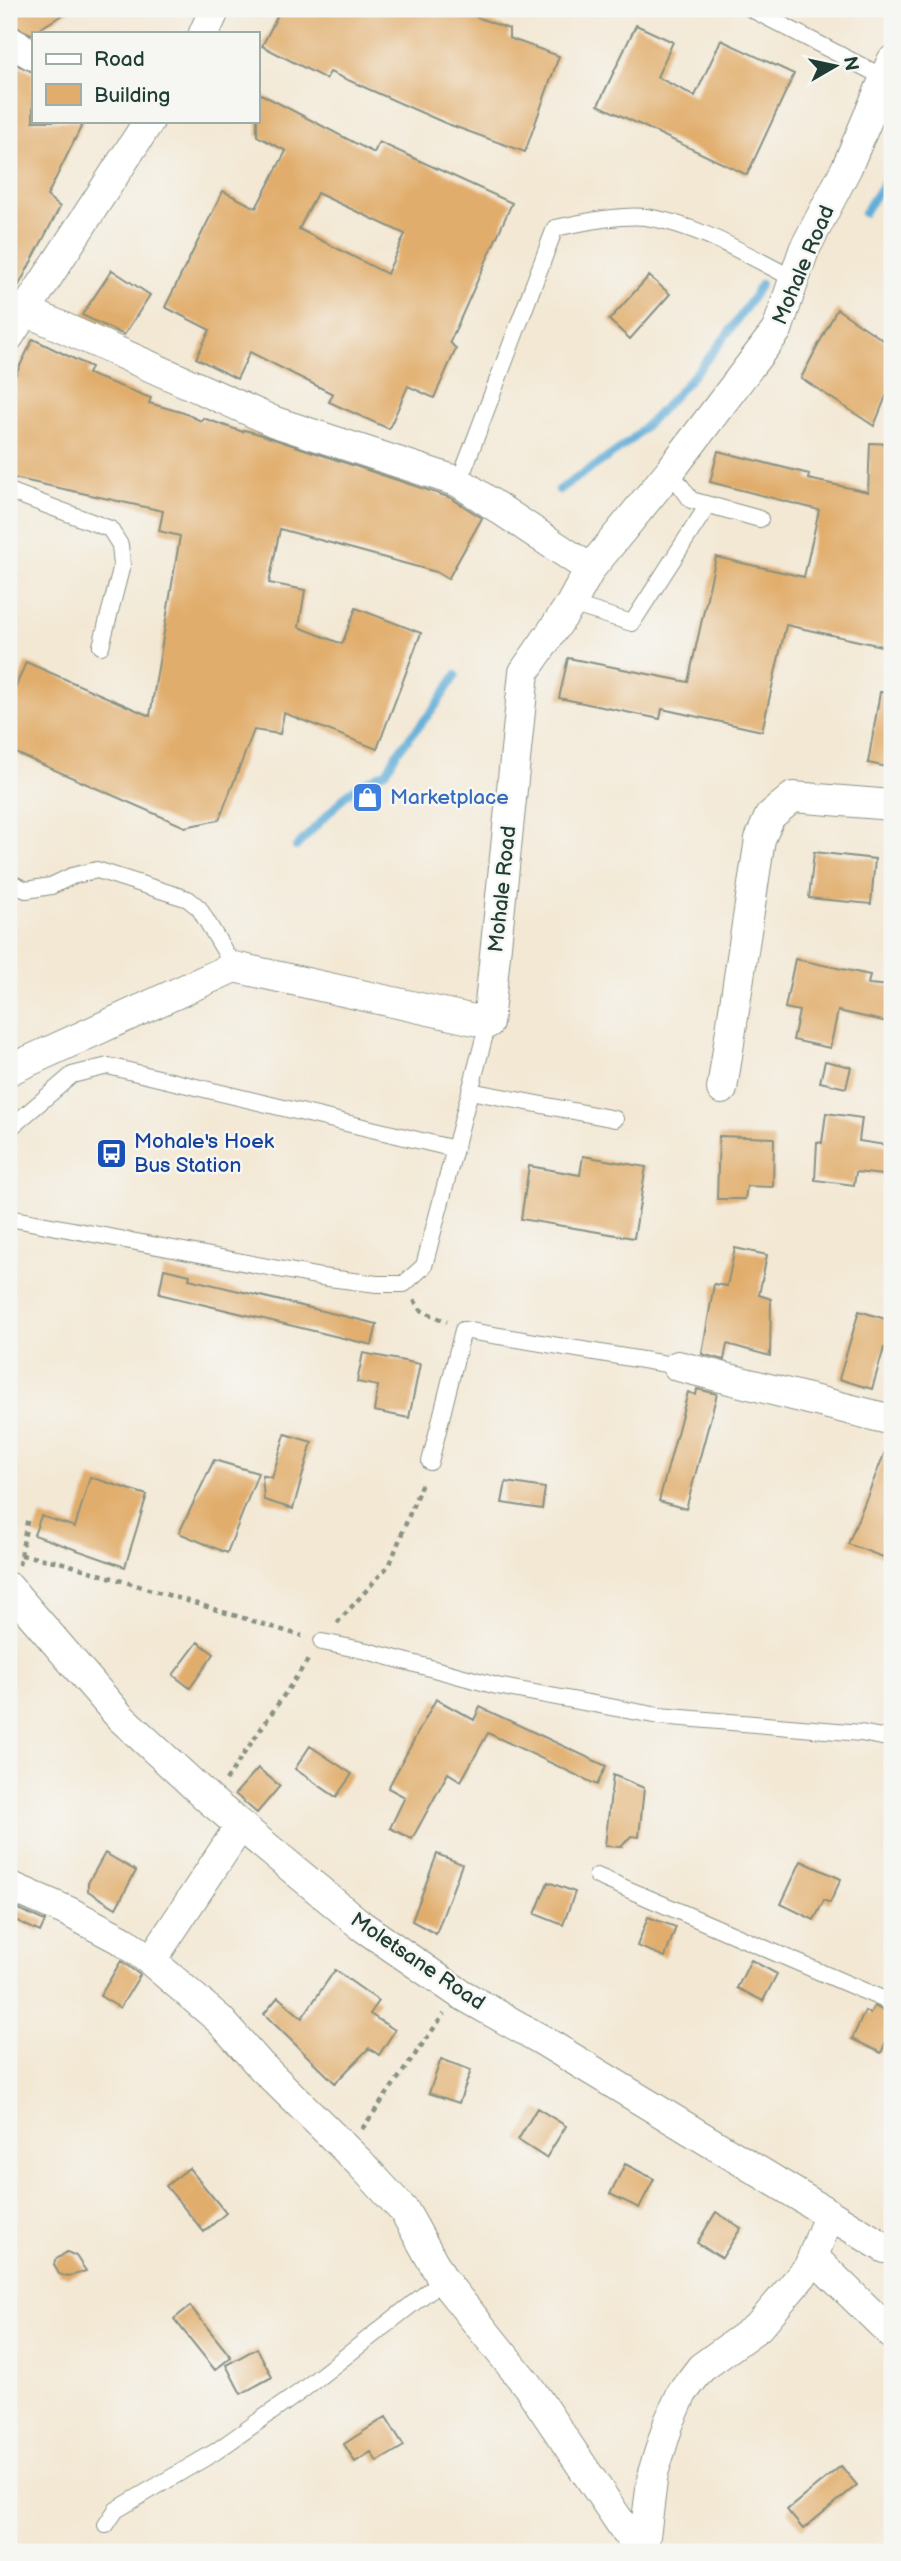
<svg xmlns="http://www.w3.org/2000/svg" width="901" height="2561" font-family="'Balsamiq Sans',sans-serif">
<rect width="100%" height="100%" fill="#f6f6f2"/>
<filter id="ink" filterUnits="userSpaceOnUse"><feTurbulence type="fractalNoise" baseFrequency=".0143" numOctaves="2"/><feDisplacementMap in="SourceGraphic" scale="14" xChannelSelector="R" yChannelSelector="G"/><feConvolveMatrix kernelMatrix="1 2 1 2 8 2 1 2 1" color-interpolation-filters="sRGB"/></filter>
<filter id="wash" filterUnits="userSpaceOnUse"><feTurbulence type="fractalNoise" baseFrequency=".00686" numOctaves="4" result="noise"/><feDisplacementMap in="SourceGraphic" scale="28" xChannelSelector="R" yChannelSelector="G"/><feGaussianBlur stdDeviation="1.57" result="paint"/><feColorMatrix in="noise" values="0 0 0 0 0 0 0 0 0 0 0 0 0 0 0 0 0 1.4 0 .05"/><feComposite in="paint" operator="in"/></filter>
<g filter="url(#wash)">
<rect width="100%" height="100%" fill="#f3e8d4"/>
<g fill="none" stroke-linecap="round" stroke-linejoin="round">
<path stroke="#5eacd7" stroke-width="8" d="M 864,213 L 892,170
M 559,490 C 583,473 612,457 634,437 C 681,392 728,340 761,284
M 296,847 L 346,795 L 361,784 L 387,771 L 396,754 L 435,707 L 456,675"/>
</g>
<g id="blocks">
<path fill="#e1ad6c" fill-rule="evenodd" d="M 9,9 L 72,9 L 31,34 L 9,24 Z
M 281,9 L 480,9 L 476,17 L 509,29 L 509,38 L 559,56 L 525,152 L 445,123 L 330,72 L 326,79 L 262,46 Z
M 636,25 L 673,42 L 657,77 L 695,96 L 721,40 L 794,74 L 747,175 L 598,105 Z
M 9,61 L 33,72 L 33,121 L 84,121 L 47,196 L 60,207 L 9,304 Z
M 257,92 L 374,153 L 379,142 L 512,203 L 450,342 L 456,349 L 434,398 L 408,386 L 389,429 L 329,402 L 333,394 L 250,352 L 237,379 L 196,358 L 210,330 L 165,307 L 223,191 L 256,208 L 286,151 L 257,136 ZM 317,193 L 405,234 L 387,274 L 299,229 Z
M 112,270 L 150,295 L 124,335 L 82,315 Z
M 649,276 L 670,294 L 630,339 L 609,320 Z
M 837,309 L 892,346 L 892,381 L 874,426 L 801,378 Z
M 33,339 L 91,367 L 88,374 L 151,398 L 149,403 L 184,413 L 201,421 L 203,418 L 243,432 L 244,430 L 259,434 L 451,498 L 482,518 L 448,579 L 436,572 L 280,529 L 269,583 L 305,590 L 299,627 L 342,644 L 356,608 L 421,633 L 377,749 L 284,713 L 280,734 L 254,730 L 219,820 L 185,827 L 9,750 L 9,703 L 26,662 L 150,716 L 180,536 L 159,531 L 163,511 L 9,477 L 9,388 Z
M 870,443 L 892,444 L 892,620 L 886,647 L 786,625 L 762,731 L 662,709 L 660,719 L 559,698 L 568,658 L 688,682 L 716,557 L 804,577 L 819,510 L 710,482 L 718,451 L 809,474 L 808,479 L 868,492 Z
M 880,692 L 892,693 L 892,768 L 868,763 Z
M 814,852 L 875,859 L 871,904 L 809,898 Z
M 795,959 L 870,975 L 868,984 L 892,986 L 892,1023 L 838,1011 L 830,1048 L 793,1040 L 799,1011 L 785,1008 Z
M 825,1061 L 851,1067 L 846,1088 L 820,1082 Z
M 826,1113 L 862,1118 L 859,1141 L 892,1146 L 892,1176 L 856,1172 L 854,1185 L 815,1180 L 817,1142 L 822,1143 Z
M 719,1136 L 774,1138 L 773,1187 L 747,1186 L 745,1199 L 717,1199 Z
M 583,1156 L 646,1167 L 634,1238 L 521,1219 L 529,1166 L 580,1175 Z
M 735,1248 L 767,1255 L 759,1295 L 771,1299 L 770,1356 L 727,1344 L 724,1360 L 702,1354 L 714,1284 L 727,1286 Z
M 164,1269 L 190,1275 L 189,1279 L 377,1324 L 372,1345 L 159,1294 Z
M 859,1311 L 892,1321 L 892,1353 L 884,1348 L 872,1389 L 839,1379 Z
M 363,1353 L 420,1364 L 409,1418 L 374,1411 L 378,1386 L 357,1382 Z
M 697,1389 L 717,1394 L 686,1509 L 659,1501 L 688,1392 L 696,1395 Z
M 285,1434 L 312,1442 L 293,1509 L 264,1500 L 262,1475 L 272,1478 Z
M 891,1437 L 892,1533 L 883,1557 L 848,1544 Z
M 214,1460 L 258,1473 L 227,1553 L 179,1533 Z
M 90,1477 L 147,1495 L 125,1567 L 34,1535 L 41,1516 L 75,1527 Z
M 506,1482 L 545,1488 L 542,1509 L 502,1503 Z
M 198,1642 L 214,1654 L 190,1688 L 173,1675 Z
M 436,1699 L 474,1720 L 480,1707 L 606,1766 L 597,1785 L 488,1733 L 461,1781 L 448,1773 L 412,1839 L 390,1828 L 405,1797 L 388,1788 Z
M 310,1746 L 352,1774 L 336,1797 L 295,1769 Z
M 258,1768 L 280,1786 L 257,1813 L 235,1794 Z
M 613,1775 L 644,1788 L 639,1837 L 631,1836 L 621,1847 L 605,1846 Z
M 105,1853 L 136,1871 L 116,1908 L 88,1891 L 88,1883 Z
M 437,1854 L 462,1864 L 436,1934 L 412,1921 Z
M 801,1861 L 841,1879 L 830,1903 L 824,1900 L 814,1920 L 781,1904 Z
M 548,1882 L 575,1892 L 563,1925 L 535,1914 Z
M 9,1905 L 45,1921 L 40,1932 L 9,1917 Z
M 648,1917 L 676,1927 L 665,1957 L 637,1946 Z
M 751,1960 L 777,1974 L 763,2001 L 737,1988 Z
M 121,1961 L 140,1975 L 120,2008 L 100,1996 Z
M 335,1970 L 379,2001 L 370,2014 L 395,2030 L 379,2055 L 369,2048 L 335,2083 L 264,2014 L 278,1997 L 302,2018 Z
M 874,2006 L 892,2015 L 892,2028 L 881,2053 L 852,2039 L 865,2011 L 870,2014 Z
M 441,2059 L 471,2070 L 459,2103 L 429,2093 Z
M 537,2108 L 566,2126 L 546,2158 L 518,2140 Z
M 625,2164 L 654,2179 L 639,2208 L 610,2194 Z
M 189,2168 L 226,2213 L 204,2232 L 166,2186 Z
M 716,2212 L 741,2228 L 722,2258 L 697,2243 Z
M 67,2252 L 76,2256 L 86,2271 L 68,2277 L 59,2274 L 54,2265 L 55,2260 Z
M 190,2306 L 231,2357 L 215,2370 L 174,2319 Z
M 257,2348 L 272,2377 L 241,2394 L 226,2365 Z
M 386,2417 L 404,2446 L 377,2462 L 371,2452 L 355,2462 L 344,2444 Z
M 841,2466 L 857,2485 L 803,2529 L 787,2510 Z"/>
</g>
</g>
<g filter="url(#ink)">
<use href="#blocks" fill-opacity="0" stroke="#899284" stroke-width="2"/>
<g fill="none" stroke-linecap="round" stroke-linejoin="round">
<defs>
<path id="service" d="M 751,9 L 885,78
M 670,471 L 691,500 L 760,519
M 459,482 L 555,228 C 580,223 621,214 646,217 C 699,225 747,255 794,279
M 9,491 L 110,529 L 120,545 L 122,565 L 101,646
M 571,604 L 632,623 L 708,505
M 9,882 L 26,890 L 51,886 L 72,876 L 97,870 L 188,899 L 199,908 L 234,967
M 470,1091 L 615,1119
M 9,1129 L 72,1075 L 108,1066 L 455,1149
M 9,1218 L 321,1277 L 377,1284 L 404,1284 L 424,1266 L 488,1023
M 430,1462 L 463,1330 L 678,1366
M 322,1642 L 367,1651 L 497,1686 L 659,1716 L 861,1733 L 892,1739
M 597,1876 L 892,2003
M 106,2525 L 116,2510 L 215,2452 L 300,2392 L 443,2280"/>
<path id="minor" d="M 204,33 L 215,9
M 9,41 L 33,55
M 26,311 L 275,422 L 459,482 L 590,569
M 9,336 L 149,121
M 9,1070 L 234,967 L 488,1023 L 524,672 L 571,604 L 590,569 L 670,471 L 777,330 L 804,250 L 847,167 L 892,61
M 722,1089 L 760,839 L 770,816 L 793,797 L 892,805
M 678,1366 L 892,1420
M 9,1588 L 120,1717 L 211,1801 L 362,1926 L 459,1993 L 542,2040 L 885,2248 L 892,2247
M 9,1886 L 69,1912 L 122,1940 L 151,1961 L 220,2020 L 260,2065 L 360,2163 L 405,2212 L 443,2280 L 528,2386 L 640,2552
M 151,1961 L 240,1826
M 814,2258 L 892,2334
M 643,2552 L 653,2473 L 669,2422 L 682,2393 L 701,2368 L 759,2326 L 809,2267 L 829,2215"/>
</defs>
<use href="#service" stroke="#899284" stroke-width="18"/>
<use href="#minor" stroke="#899284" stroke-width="32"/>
<path stroke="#899284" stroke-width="4.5" stroke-dasharray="5 5" stroke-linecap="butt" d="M 414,1300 L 421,1310 L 447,1322
M 21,1555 L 60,1562 L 302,1636
M 19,1565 L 28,1517
M 337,1623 L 390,1564 L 423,1480
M 226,1780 L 310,1657
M 362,2129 L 444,2014"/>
<use href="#service" stroke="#fff" stroke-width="16"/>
<use href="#minor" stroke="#fff" stroke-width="30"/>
</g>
</g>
<defs>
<symbol id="shop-square" viewBox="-11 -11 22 22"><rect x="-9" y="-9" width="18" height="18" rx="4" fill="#3f7fe0" stroke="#f6f6f2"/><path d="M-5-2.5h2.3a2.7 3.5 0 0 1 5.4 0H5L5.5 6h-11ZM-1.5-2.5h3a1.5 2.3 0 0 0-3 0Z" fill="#fff"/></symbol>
<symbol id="bus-square" viewBox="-11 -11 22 22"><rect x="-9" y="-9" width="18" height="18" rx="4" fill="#1a4fb4" stroke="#f6f6f2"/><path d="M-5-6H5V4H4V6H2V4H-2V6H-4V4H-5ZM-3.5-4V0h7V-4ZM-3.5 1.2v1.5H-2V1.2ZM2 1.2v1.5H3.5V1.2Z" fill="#fff"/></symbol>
</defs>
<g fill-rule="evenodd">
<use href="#shop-square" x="350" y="780" width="35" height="35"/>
<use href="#bus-square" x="94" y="1136" width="35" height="35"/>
</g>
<g text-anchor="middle" stroke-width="5" stroke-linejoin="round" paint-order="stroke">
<g font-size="21" fill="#1f3d34" stroke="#f6f6f2">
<text transform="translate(803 265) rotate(-67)" y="7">Mohale Road</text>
<text transform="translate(502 889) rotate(-84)" y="7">Mohale Road</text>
<text transform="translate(418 1961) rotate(34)" y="7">Moletsane Road</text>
</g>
<g font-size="21" fill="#366cbe" stroke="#f6f6f2" text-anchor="start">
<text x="390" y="804">Marketplace</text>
</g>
<g font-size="21" fill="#164399" stroke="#f6f6f2" text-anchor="start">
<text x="134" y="1148">Mohale's Hoek<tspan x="134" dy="24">Bus Station</tspan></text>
</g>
</g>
<rect width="901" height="2561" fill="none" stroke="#f6f6f2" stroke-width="35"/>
<rect x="32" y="32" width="228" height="91" fill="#f6f6f2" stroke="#a0aca6" stroke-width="2"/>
<rect x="46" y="54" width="35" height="10" fill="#ffffff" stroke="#a0aca6" stroke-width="2"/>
<text x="94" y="66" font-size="21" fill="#1f3d34">Road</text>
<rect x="46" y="84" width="35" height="21" fill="#e1ad6c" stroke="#a0aca6" stroke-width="2"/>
<text x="94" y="102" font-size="21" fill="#1f3d34">Building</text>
<g transform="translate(835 66) rotate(81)" stroke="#f6f6f2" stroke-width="5" paint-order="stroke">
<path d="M0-5L12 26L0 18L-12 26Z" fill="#1f3d34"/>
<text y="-10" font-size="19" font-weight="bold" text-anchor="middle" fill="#1f3d34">N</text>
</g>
</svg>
